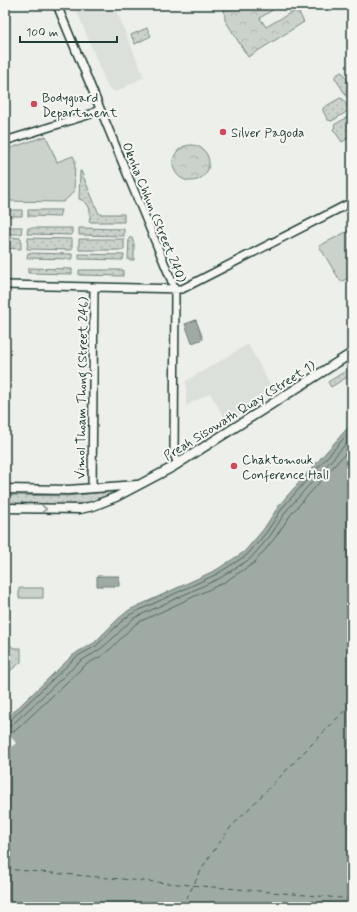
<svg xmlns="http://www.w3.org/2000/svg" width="357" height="912" font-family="Mynerve,sans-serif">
<defs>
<pattern id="grass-dots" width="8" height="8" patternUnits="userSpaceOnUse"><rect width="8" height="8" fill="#cbd2cc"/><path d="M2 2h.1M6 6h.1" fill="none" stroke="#aeb5b0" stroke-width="1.8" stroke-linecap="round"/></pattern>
<pattern id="forest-crowns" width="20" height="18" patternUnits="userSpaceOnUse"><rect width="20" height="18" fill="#cbd2cc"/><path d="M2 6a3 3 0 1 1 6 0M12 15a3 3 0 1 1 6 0" fill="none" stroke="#aeb5b0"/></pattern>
</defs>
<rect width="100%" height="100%" fill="#edefea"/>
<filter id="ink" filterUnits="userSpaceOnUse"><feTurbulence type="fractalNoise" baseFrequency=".025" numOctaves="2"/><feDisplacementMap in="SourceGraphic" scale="8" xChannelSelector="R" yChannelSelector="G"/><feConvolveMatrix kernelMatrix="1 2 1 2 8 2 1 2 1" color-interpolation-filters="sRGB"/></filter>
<g filter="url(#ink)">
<path fill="#dce0db" d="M 86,5 L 114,5 L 144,77 L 116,92 L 108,88 L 76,9 Z
M 248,344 L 274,392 L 227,422 L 210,393 L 186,406 L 186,381 Z"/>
<path fill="url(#grass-dots)" stroke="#758880" d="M 147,28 L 151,36 L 135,44 L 131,35 Z
M 341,72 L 343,73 L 352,87 L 352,99 L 351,100 L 349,100 L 335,78 L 335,76 Z
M 340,98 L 343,99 L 349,109 L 348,111 L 332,121 L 328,120 L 323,111 L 323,108 Z
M 351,115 L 352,115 L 352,136 L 342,142 L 333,129 L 335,127 L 334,125 Z
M 80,171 L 81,171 L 99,214 L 124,214 L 124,222 L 89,222 C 92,212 90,202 79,199 Z
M 5,210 L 22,210 L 22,216 L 5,216 Z
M 28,210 L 61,210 L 59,217 L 28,216 Z
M 5,227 L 22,227 L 21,234 L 5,234 Z
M 28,228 L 72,228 L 72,235 L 27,234 Z
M 79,228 L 124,229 L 124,236 L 79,235 Z
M 5,237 L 21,238 L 21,249 L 5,248 Z
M 28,238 L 72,239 L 72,250 L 27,249 Z
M 129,238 L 132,238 L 134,244 L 134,260 L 128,260 Z
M 79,239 L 124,239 L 124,250 L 79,250 Z
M 28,253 L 72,254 L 72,259 L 27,258 Z
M 79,254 L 124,255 L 123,260 L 79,259 Z
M 28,268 L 72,269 L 72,274 L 28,273 Z
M 79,270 L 123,270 L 123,276 L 79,275 Z
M 352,367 L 352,374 L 331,387 L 328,382 Z
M 113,491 L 115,492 C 93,511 33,504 5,503 L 5,495 L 68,496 Z
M 5,638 L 10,638 L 10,644 L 13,648 L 21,648 L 21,662 L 5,675 Z"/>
<path fill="url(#forest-crowns)" stroke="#758880" d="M 224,5 L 280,5 L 260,18 L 266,27 L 297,9 L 304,22 L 248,57 L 225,20 Z
M173 163a18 18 0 1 1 36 0a18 18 0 1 1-36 0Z"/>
<path fill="#cbd2cc" stroke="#758880" d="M 46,136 L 57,162 L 73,156 L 75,160 L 74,192 L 63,202 L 5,201 L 5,150 Z
M 352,229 L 352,276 L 341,282 L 319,246 Z
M 19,588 L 43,588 L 43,598 L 19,598 Z"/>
<path fill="#9faaa4" stroke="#6c7e77" d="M 196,320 L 203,339 L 192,343 L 185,324 Z
M 352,423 L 352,907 L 5,907 L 5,720 L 72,656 L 79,651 L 94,643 L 118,619 L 129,610 L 216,570 L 244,552 L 263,530 L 280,504 Z
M 97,576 L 119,576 L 119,586 L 97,586 Z"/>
<path fill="#edefea" d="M 7,732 L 16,743 L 5,753 L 5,734 Z"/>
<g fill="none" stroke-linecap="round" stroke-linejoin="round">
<path stroke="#526961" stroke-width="1" d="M 5,723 L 9,721 L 74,659 L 81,654 L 96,646 L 121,622 L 131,614 L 217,574 L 247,555 L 266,533 L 283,507 L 352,429
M 5,728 L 12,725 L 78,663 C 84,658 92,655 99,650 C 112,641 122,628 134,618 L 220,578 L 250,559 L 270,536 L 287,510 L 352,437
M 5,734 L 11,733 L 16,730 L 82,668 C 88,662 96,660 103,655 C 116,646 125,632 137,623 L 223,583 L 254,563 L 274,539 L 292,513 L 352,446"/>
<path stroke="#3f5850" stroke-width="1" stroke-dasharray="5 4" stroke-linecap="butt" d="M 5,869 L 352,899
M 182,907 L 205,863 L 230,828 L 352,703"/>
<defs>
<path id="minor" d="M 57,5 L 175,289 L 174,454 L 178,464
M 5,141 L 91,114 L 100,109
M 5,285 L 182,289 L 352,202
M 92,488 L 94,287"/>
<path id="major" d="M 5,489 L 68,490 L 137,485
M 5,508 L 80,509 L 93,506 L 116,497 L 171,468 L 352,353"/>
</defs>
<use href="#minor" stroke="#1f3d34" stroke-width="10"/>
<use href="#major" stroke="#1f3d34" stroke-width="11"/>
<use href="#minor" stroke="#f6f6f2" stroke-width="7"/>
<use href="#major" stroke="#f6f6f2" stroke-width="8"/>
</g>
<defs><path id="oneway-chevron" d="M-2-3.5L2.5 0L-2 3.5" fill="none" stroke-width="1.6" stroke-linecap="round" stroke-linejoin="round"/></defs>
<use stroke="#8a9a93" href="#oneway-chevron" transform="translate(44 509) rotate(1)"/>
</g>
<g fill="#d1495b" stroke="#f6f6f2" stroke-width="1.5">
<circle cx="34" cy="104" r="4"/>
<circle cx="223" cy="132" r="4"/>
<circle cx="234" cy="466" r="4"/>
</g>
<g text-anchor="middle" stroke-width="4" stroke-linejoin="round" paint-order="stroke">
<g font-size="13" fill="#1f3d34" stroke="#f6f6f2" text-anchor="start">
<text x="42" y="102">Bodyguard<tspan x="42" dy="15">Department</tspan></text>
<text x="231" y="137">Silver Pagoda</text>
<text x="242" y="464">Chaktomouk<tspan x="242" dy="15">Conference Hall</tspan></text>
</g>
<g font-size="13" fill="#1f3d34" stroke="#f6f6f2">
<text transform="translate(155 212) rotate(68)" y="5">Oknha Chhun (Street 240)</text>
<text transform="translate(81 388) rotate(-89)" y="5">Vimol Thoam Thong (Street 246)</text>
<text transform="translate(239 410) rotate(-32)" y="5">Preah Sisowath Quay (Street 1)</text>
</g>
</g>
<rect width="357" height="912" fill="none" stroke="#f6f6f2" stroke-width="20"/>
<rect x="10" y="10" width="337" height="892" fill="none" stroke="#1f3d34" stroke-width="1.5" filter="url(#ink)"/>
<path d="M20 36v6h97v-6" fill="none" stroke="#1f3d34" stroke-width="2"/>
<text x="26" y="36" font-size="12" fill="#1f3d34" stroke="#f6f6f2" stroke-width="3" paint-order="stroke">100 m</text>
</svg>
